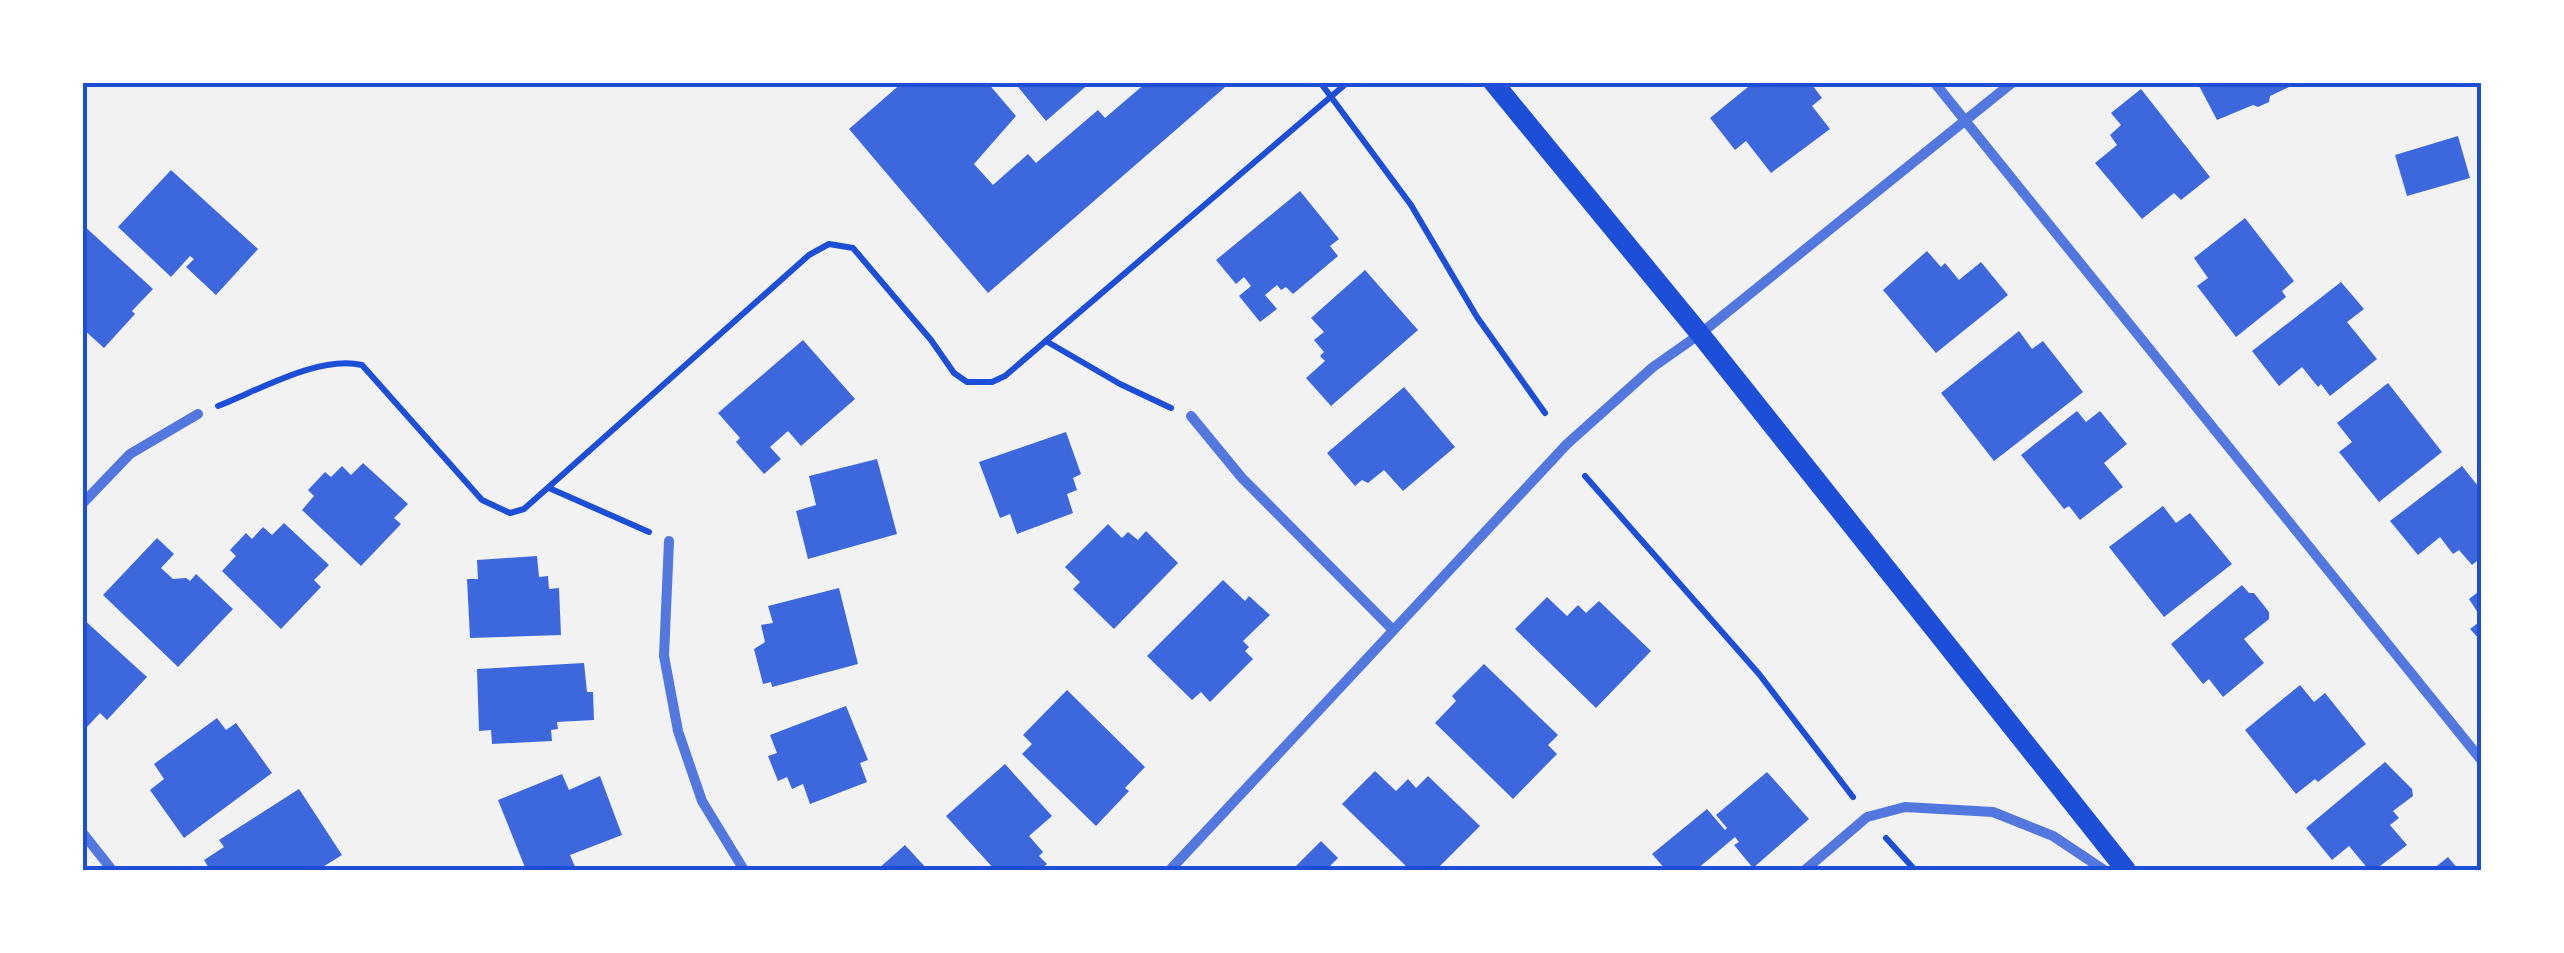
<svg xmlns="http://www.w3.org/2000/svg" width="2564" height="953" font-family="Manrope,sans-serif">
<rect width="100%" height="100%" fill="#f2f2f2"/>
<path fill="#3d67dc" d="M 903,82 L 987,82 L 1016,116 L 974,164 L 993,185 L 1028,154 L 1036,163 L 1098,110 L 1105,118 L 1147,82 L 1231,82 L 988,293 L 849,129 Z
M 1014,82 L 1091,82 L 1046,121 Z
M 1754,82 L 1818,82 L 1813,86 L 1822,98 L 1812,106 L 1830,129 L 1771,173 L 1746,141 L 1735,150 L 1710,118 Z
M 2197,82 L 2290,82 L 2291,86 L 2270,96 L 2269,102 L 2258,107 L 2253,105 L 2217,120 Z
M 2141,89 L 2210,177 L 2181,200 L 2174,193 L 2142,219 L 2095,163 L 2117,145 L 2110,135 L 2121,125 L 2111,113 Z
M 2458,136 L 2470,178 L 2407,196 L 2395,155 Z
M 171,170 L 258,249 L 216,295 L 186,267 L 194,259 L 190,256 L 171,277 L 118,227 Z
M 1300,191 L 1339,239 L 1330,246 L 1338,256 L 1293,294 L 1286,287 L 1281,290 L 1277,285 L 1265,295 L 1277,309 L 1260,322 L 1239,296 L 1251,286 L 1244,277 L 1236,284 L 1216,260 Z
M 2245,218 L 2294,281 L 2282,291 L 2286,297 L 2236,337 L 2197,286 L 2208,278 L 2194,258 Z
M 82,224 L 153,289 L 132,311 L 135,314 L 104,348 L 82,328 Z
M 1927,251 L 1941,267 L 1945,263 L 1959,280 L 1981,262 L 2008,295 L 1936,353 L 1883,290 Z
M 1365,270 L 1418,330 L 1331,406 L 1306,378 L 1325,361 L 1320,356 L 1324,352 L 1314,340 L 1324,332 L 1311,318 Z
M 2341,282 L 2364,309 L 2347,322 L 2377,359 L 2330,396 L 2321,384 L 2318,387 L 2302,367 L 2279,386 L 2252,351 Z
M 2019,331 L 2032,349 L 2043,341 L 2083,392 L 1994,461 L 1941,393 Z
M 803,340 L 855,399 L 801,446 L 788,431 L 770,447 L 781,459 L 764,474 L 736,442 L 740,438 L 718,413 Z
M 2388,383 L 2442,452 L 2379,502 L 2339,452 L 2352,442 L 2337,423 Z
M 1404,387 L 1455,447 L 1403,491 L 1384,470 L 1368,483 L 1362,480 L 1355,486 L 1327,453 Z
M 2077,411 L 2086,422 L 2100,411 L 2127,444 L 2104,463 L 2123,487 L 2080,520 L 2069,506 L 2064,509 L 2021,455 Z
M 1066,432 L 1081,474 L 1073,478 L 1077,490 L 1067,494 L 1073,513 L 1017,534 L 1010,514 L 1000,518 L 979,462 Z
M 877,459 L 897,534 L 808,559 L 796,511 L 816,505 L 809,476 Z
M 363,463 L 408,504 L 394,518 L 401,524 L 361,566 L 302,510 L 314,496 L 308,490 L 325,472 L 331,477 L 342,466 L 351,475 Z
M 2462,466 L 2478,486 L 2482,483 L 2482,557 L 2472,565 L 2459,550 L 2453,554 L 2440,537 L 2418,555 L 2390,521 Z
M 2163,506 L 2176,523 L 2190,513 L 2232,564 L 2164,617 L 2109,547 Z
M 284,523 L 329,565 L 314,580 L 321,587 L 281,629 L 222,571 L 236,556 L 230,550 L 246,533 L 252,539 L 263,527 L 272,535 Z
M 1108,524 L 1122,538 L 1128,532 L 1138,540 L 1146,531 L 1178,563 L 1114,629 L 1073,589 L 1080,582 L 1065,567 Z
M 157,538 L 174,554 L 161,568 L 173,579 L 186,578 L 190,581 L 196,574 L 233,609 L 178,667 L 103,595 Z
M 537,556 L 539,577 L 548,576 L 549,589 L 559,588 L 561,635 L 470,638 L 467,579 L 478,579 L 477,560 Z
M 1223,580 L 1245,601 L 1249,596 L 1270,615 L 1243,641 L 1249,647 L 1245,651 L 1253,659 L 1210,702 L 1201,692 L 1192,700 L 1147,656 Z
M 2242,585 L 2249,593 L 2254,593 L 2269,612 L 2269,619 L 2244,639 L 2264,663 L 2223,697 L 2209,679 L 2203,684 L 2171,644 Z
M 839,588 L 858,664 L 772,687 L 771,682 L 763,684 L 754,649 L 765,642 L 761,625 L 773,623 L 768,606 Z
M 2482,589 L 2482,619 L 2469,599 Z
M 1547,597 L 1567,616 L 1578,605 L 1586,613 L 1599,601 L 1651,651 L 1596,708 L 1515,629 Z
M 82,618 L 147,677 L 107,720 L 100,713 L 87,727 L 82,724 Z
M 2482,620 L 2482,642 L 2470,629 Z
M 584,663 L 587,692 L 593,692 L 594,720 L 557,722 L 558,729 L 551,730 L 552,741 L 492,744 L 491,730 L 479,731 L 477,669 Z
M 1484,664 L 1558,735 L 1548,745 L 1557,754 L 1513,799 L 1435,723 L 1456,701 L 1452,696 Z
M 2300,685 L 2314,702 L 2325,693 L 2366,744 L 2318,782 L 2315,779 L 2296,794 L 2245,730 Z
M 1067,690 L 1145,767 L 1125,788 L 1129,791 L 1096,826 L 1022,754 L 1032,744 L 1023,735 Z
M 846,706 L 868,760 L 860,763 L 867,782 L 810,804 L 803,784 L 792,789 L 787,777 L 778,781 L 768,756 L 777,753 L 770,735 Z
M 217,718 L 226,730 L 236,723 L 272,773 L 184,838 L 150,790 L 164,779 L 154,764 Z
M 2385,762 L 2412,789 L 2413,796 L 2393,811 L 2399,818 L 2390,825 L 2407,845 L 2375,870 L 2369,870 L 2349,846 L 2332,860 L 2306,828 Z
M 1005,764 L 1052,816 L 1029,836 L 1043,852 L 1039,856 L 1047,864 L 1040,870 L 995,870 L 946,816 Z
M 1375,771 L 1396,791 L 1408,779 L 1416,788 L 1428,776 L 1480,826 L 1436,870 L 1410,870 L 1342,804 Z
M 1767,772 L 1809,819 L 1753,868 L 1734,845 L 1739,842 L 1735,837 L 1696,870 L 1666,870 L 1652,854 L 1707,809 L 1725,830 L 1727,828 L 1716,815 Z
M 562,774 L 569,790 L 600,776 L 622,835 L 570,855 L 576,869 L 573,870 L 526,870 L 498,800 Z
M 299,789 L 342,855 L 318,870 L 210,870 L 204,860 L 224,847 L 219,840 Z
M 1321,841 L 1338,858 L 1326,870 L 1292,870 Z
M 905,845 L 928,870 L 877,870 Z
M 2448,857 L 2459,870 L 2432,870 Z"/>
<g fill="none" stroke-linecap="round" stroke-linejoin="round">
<path stroke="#1d4ed8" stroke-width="6" d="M 1320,82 L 1411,205 L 1477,317 L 1545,413
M 1046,341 L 1120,384 L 1171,408
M 218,406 C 259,390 319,355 362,365 L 482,500 L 510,513 L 524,509 L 809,255 L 829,244 L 853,248 L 931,340 L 954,373 L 967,382 L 992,382 L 1005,376 L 1348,82
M 1585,476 L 1759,674 L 1853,797
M 549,488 L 649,532
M 1886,838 L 1915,870"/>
<path stroke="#5277de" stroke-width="10" d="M 1934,82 L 2482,761
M 1191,416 L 1242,478 L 1393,630
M 82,504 L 130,454 L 198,414
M 669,541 L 664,656 L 678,731 L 702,801 L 744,870
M 82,832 L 112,870
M 1170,870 L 1567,444 L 1653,367 L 1700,334 L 2013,82
M 1805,870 L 1867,817 L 1905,807 L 1993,812 L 2053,836 L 2104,870"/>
<path stroke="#1d4ed8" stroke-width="20" d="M 1493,82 L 1700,334 L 2126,870"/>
</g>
<rect width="2564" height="953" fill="none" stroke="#ffffff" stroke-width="170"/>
<rect x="85" y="85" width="2394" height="783" fill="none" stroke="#1d4ed8" stroke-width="4"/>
</svg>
